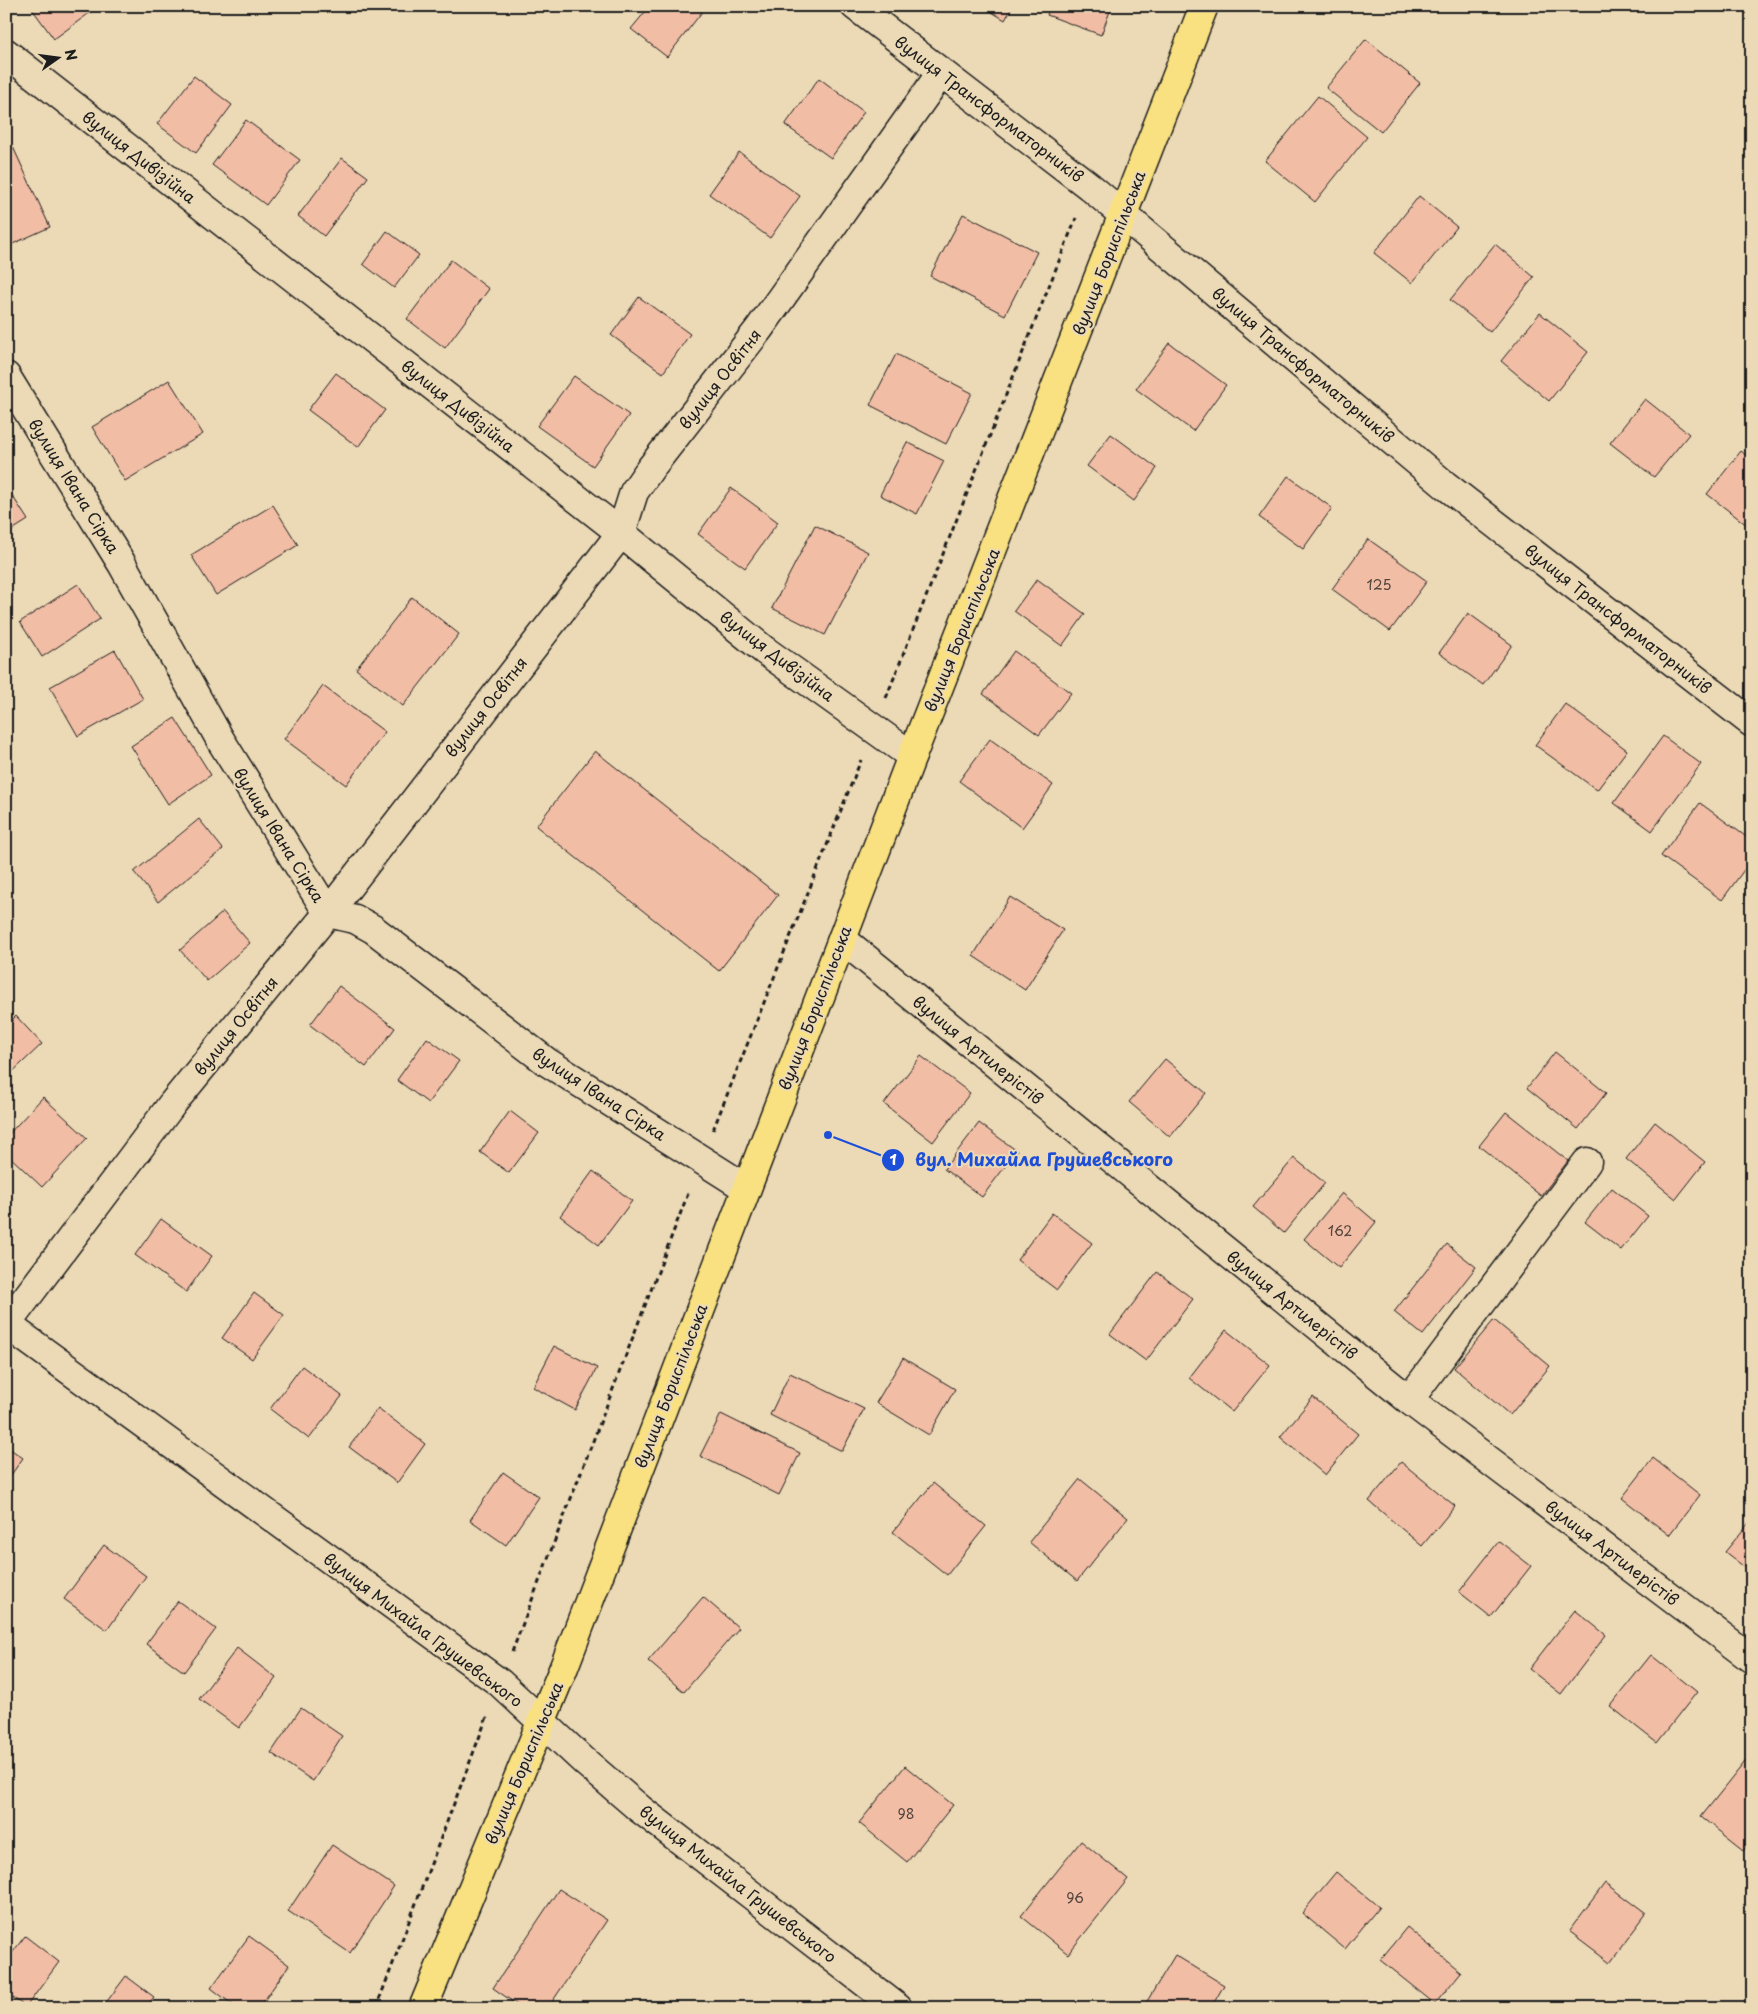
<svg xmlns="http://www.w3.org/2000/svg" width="1758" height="2014" font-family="'Playpen Sans',sans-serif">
<rect width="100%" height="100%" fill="#ecdab7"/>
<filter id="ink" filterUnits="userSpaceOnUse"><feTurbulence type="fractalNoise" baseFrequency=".02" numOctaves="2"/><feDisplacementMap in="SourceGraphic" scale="10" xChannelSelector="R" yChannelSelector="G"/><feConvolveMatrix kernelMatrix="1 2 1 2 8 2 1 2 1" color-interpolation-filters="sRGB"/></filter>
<g filter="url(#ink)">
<path fill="#f2bda5" stroke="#1c1c1c" d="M 30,6 L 99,6 L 54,39 Z
M 650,6 L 695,6 L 702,12 L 667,57 L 631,29 Z
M 982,6 L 1013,6 L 1005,20 Z
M 1050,6 L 1112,6 L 1101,35 L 1047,15 Z
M 1366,39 L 1420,83 L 1381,132 L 1326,88 Z
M 194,76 L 232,105 L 196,153 L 157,124 Z
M 819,78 L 864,112 L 831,158 L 785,125 Z
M 1318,96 L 1367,137 L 1315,202 L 1265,161 Z
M 246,120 L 300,160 L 266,205 L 212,165 Z
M 13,147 L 50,227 L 6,247 L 6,151 Z
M 739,152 L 800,196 L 770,238 L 709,194 Z
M 342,158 L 368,177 L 324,236 L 298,216 Z
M 1419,196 L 1457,227 L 1412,283 L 1374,253 Z
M 963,214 L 1037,252 L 1005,315 L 930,276 Z
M 387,231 L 419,255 L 394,288 L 363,264 Z
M 1495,244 L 1534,277 L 1490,332 L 1450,300 Z
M 451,260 L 489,289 L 445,348 L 407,319 Z
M 639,297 L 690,334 L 663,373 L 611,335 Z
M 1540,313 L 1588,352 L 1549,401 L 1501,361 Z
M 1169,343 L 1226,385 L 1193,431 L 1136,389 Z
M 896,354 L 972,393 L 946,444 L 870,405 Z
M 336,373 L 385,410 L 358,447 L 308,410 Z
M 574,376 L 629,415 L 593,466 L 537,426 Z
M 169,380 L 203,434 L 125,481 L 92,427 Z
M 1645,399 L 1689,434 L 1654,477 L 1610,443 Z
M 1111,434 L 1157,468 L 1134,501 L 1087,466 Z
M 907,442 L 944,461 L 917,514 L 880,495 Z
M 1741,451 L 1752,460 L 1752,529 L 1707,494 Z
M 1288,476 L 1332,508 L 1303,549 L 1259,517 Z
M 6,486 L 28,520 L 6,534 Z
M 731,488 L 778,522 L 745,568 L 698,534 Z
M 273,505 L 298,545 L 216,595 L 191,555 Z
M 815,525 L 868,552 L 825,635 L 772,608 Z
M 1368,539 L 1427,581 L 1390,631 L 1332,589 Z
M 1037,579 L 1085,614 L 1062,646 L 1014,611 Z
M 78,584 L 100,619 L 42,657 L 20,622 Z
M 412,597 L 459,634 L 403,706 L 356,669 Z
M 1468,613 L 1512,645 L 1483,685 L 1439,653 Z
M 115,650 L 143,699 L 78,736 L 50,687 Z
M 1014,651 L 1071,693 L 1039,735 L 983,694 Z
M 323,686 L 385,732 L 346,785 L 284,739 Z
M 1565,704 L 1627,750 L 1597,790 L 1535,745 Z
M 175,718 L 211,775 L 168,804 L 131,746 Z
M 1663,736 L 1701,764 L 1652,831 L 1614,803 Z
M 990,739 L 1053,785 L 1022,828 L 959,781 Z
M 595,751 L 778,895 L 719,971 L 536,826 Z
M 1700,803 L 1752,841 L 1752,859 L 1722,900 L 1661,856 Z
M 199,819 L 223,849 L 158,902 L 134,872 Z
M 1010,897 L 1063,930 L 1025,990 L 973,956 Z
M 223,912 L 250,943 L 207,981 L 180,950 Z
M 339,986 L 395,1028 L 366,1067 L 310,1025 Z
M 16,1016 L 42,1044 L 6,1078 L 6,1026 Z
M 427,1038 L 459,1061 L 428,1103 L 397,1080 Z
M 1555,1052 L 1606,1093 L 1578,1129 L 1527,1088 Z
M 921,1056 L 970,1093 L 933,1142 L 884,1104 Z
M 1165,1059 L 1206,1093 L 1170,1137 L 1129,1102 Z
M 43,1097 L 87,1138 L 42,1187 L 6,1153 L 6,1137 Z
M 510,1111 L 539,1133 L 509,1173 L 480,1152 Z
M 1506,1112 L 1568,1161 L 1541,1196 L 1479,1146 Z
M 1655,1122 L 1705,1162 L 1676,1199 L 1626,1159 Z
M 979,1123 L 1017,1151 L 982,1197 L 944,1169 Z
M 1294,1158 L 1325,1183 L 1284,1233 L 1253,1207 Z
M 593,1171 L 632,1201 L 599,1245 L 560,1216 Z
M 1612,1188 L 1648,1216 L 1621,1250 L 1585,1222 Z
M 1342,1193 L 1376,1222 L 1339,1268 L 1304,1239 Z
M 1052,1213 L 1092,1243 L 1057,1290 L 1017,1260 Z
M 161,1219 L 212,1256 L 186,1292 L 135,1255 Z
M 1447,1244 L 1476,1267 L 1423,1335 L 1394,1312 Z
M 1157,1272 L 1193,1299 L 1146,1361 L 1110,1334 Z
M 254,1293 L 284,1315 L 252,1359 L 222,1338 Z
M 1494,1320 L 1550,1366 L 1510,1415 L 1454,1368 Z
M 1226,1330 L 1270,1365 L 1232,1412 L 1189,1378 Z
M 554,1346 L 597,1368 L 575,1410 L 533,1387 Z
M 903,1358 L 955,1389 L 929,1435 L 876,1403 Z
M 302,1366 L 342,1396 L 309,1439 L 270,1409 Z
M 790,1373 L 864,1409 L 842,1451 L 770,1415 Z
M 1313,1397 L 1358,1434 L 1325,1475 L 1280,1437 Z
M 378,1408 L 425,1444 L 397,1483 L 349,1447 Z
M 721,1414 L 800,1453 L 779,1495 L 700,1456 Z
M 6,1446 L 23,1458 L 6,1482 Z
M 1653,1458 L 1700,1495 L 1669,1535 L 1622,1498 Z
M 1401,1462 L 1455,1506 L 1422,1546 L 1369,1501 Z
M 503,1472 L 539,1497 L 506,1545 L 470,1520 Z
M 1080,1479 L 1128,1518 L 1077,1581 L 1029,1542 Z
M 933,1483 L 986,1526 L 947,1575 L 893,1532 Z
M 1752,1519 L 1752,1573 L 1725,1552 Z
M 1499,1541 L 1531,1566 L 1491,1617 L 1459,1592 Z
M 104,1545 L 146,1576 L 107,1630 L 64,1599 Z
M 703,1597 L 739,1628 L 684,1692 L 648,1661 Z
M 178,1601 L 216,1629 L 184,1672 L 146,1644 Z
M 1575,1610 L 1606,1635 L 1561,1694 L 1529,1669 Z
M 237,1648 L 276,1678 L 239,1728 L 199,1699 Z
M 1651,1655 L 1697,1692 L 1657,1743 L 1610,1706 Z
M 301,1708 L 342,1736 L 313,1781 L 271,1753 Z
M 1752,1753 L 1752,1841 L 1744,1851 L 1701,1817 Z
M 905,1766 L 953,1805 L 907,1862 L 859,1823 Z
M 1081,1841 L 1128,1879 L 1068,1954 L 1021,1916 Z
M 332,1845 L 394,1886 L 350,1953 L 288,1911 Z
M 1336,1872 L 1379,1907 L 1345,1949 L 1302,1913 Z
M 1605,1883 L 1646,1914 L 1610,1962 L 1569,1931 Z
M 559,1889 L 607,1920 L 548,2008 L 522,2008 L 493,1988 Z
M 1407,1927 L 1461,1972 L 1435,2004 L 1380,1960 Z
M 25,1936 L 59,1962 L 26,2007 L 6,1993 L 6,1961 Z
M 249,1936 L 289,1965 L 259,2008 L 237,2008 L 211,1988 Z
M 1175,1955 L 1224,1985 L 1211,2008 L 1143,2008 Z
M 126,1976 L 154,1997 L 145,2008 L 102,2008 Z"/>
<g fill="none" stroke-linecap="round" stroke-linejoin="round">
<defs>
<path id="minor" d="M 855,6 L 1089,186 L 1445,485 L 1752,723
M 6,53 L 621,533 L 764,650 L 912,756
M 6,376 L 122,564 L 221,741 L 328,913 L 355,919 L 373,929 L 547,1062 L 746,1188
M 842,939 L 1409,1400 L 1752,1659
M 6,1324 L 500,1683 L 584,1761 L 640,1809 L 898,2008
M 6,1325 L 173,1103 L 328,913 L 621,533 L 634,492 L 650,469 L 759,329 L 941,73
M 1409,1400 L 1587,1162"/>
<path id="major" d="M 423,2008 L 564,1667 L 912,756 L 1204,6"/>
</defs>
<use href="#minor" stroke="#1c1c1c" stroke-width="31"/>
<use href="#major" stroke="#1c1c1c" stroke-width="31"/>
<path stroke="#1c1c1c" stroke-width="3" stroke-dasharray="5 4" stroke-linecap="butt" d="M 886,698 L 1076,218
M 713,1130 L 861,760
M 512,1652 L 689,1191
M 376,2008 L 487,1717"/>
<use href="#minor" stroke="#ecdab7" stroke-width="28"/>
<use href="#major" stroke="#f9e181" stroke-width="28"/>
</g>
</g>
<g text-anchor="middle" stroke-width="4" stroke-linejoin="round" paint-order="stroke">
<g font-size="14" fill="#52443e">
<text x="1379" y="590">125</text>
<text x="1340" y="1236">162</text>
<text x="906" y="1819">98</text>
<text x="1075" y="1903">96</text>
</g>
<g font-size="16" fill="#1c1c1c" stroke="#ecdab7">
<text transform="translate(989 109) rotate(37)" y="6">вулиця Трансформаторників</text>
<text transform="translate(139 157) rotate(38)" y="6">вулиця Дивізійна</text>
<text transform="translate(1109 253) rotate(-69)" y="6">вулиця Бориспільська</text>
<text transform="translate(1303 365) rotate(40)" y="6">вулиця Трансформаторників</text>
<text transform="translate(720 379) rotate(-52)" y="6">вулиця Освітня</text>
<text transform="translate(458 406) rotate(38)" y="6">вулиця Дивізійна</text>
<text transform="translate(74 486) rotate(58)" y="6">вулиця Івана Сірка</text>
<text transform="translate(1618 619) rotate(38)" y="6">вулиця Трансформаторників</text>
<text transform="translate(962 630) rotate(-68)" y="6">вулиця Бориспільська</text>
<text transform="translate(777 656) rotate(37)" y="6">вулиця Дивізійна</text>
<text transform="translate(486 707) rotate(-52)" y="6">вулиця Освітня</text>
<text transform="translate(279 835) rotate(58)" y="6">вулиця Івана Сірка</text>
<text transform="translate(815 1008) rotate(-69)" y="6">вулиця Бориспільська</text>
<text transform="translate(236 1026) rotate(-51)" y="6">вулиця Освітня</text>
<text transform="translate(978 1050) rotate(39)" y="6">вулиця Артилерістів</text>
<text transform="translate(599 1094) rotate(33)" y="6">вулиця Івана Сірка</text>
<text transform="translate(1292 1305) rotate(39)" y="6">вулиця Артилерістів</text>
<text transform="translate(671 1386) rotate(-69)" y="6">вулиця Бориспільська</text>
<text transform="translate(1612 1553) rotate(37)" y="6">вулиця Артилерістів</text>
<text transform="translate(423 1630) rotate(37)" y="6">вулиця Михайла Грушевського</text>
<text transform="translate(524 1763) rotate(-67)" y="6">вулиця Бориспільська</text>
<text transform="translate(738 1884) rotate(38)" y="6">вулиця Михайла Грушевського</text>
</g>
</g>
<path fill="none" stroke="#1d4ed8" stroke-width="2" d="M828 1135L893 1160"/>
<g fill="#1d4ed8" stroke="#ecdab7" stroke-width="2">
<circle cx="828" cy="1135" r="5"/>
<circle cx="893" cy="1160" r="12"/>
</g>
<g font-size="15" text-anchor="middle" font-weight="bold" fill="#fff">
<text x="893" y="1165">1</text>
</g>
<g font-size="18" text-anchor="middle" font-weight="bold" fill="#1d4ed8" stroke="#ecdab7" stroke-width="4" stroke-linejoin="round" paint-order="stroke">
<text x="1044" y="1166">вул. Михайла Грушевського</text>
</g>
<rect width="1758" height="2014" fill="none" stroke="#ecdab7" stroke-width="25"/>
<rect x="12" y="12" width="1733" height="1989" fill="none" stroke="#1c1c1c" stroke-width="2" filter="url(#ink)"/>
<g transform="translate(58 58) rotate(76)" stroke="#ecdab7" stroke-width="4" paint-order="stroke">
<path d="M0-4L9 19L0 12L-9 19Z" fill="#1c1c1c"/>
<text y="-8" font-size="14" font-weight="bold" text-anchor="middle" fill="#1c1c1c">N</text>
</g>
</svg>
